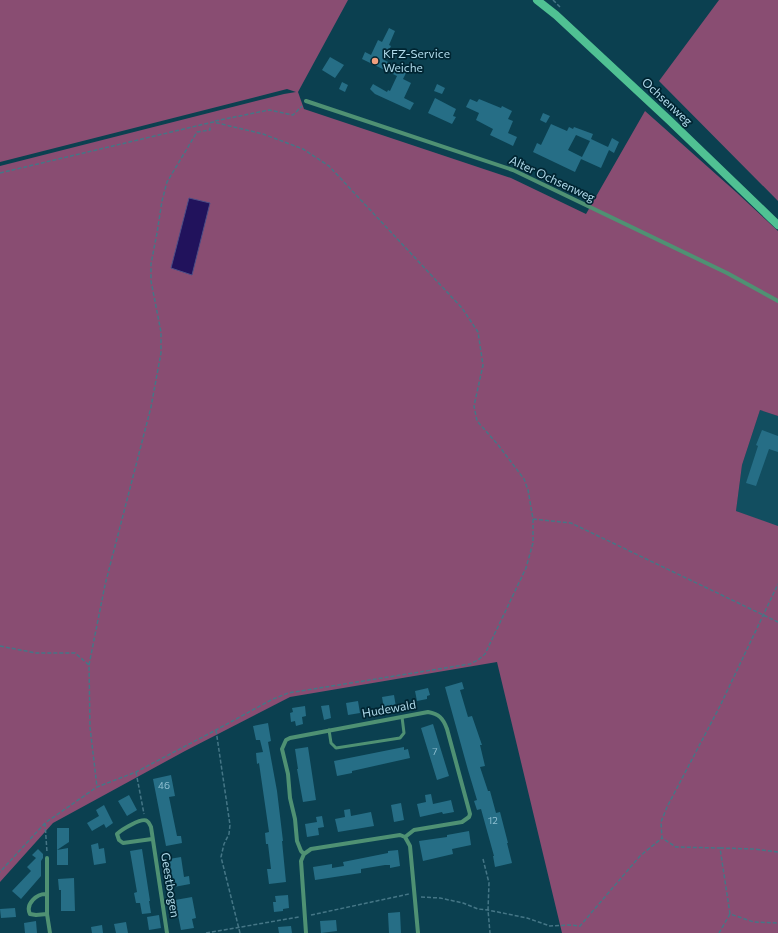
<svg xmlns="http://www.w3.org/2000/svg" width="778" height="933" font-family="Commissioner,sans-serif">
<rect width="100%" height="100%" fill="#0b4050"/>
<path fill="#124e60" d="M 760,410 L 778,416 L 778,527 L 736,511 L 742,465 Z"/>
<path fill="#894d72" d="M 0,0 L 348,0 L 298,92 L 304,109 L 511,178 L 586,214 L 645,111 L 736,192 L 778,231 L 778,416 L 760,410 L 742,465 L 736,511 L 778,526 L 778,933 L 562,933 L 497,662 L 290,697 L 185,751 L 53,823 L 0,882 L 0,166 L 284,94 L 296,92 L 287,89 L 0,162 Z
M 719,0 L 778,0 L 778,201 L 659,81 Z"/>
<path fill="#21125c" stroke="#4c4e87" d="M 189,198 L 210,203 L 192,275 L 171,268 Z"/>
<path fill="#266e86" d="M 389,28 L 395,31 L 389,45 L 391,46 L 384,60 L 407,71 L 403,79 L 411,83 L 404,98 L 414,103 L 410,110 L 375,94 L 370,89 L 373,84 L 387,92 L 388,90 L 390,91 L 397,76 L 362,59 L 365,52 L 371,55 L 378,40 L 382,42 Z
M 330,57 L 344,65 L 335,78 L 322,70 Z
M 342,82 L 348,85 L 345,92 L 339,89 Z
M 437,84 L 445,88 L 442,94 L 434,91 Z
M 435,98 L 456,109 L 453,116 L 456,117 L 452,124 L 428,113 Z
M 470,99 L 477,102 L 479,99 L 501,108 L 502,106 L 512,111 L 508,119 L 513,121 L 508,133 L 517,137 L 513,146 L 490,135 L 493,129 L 476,120 L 479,113 L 466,107 Z
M 543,113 L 550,116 L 546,123 L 540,120 Z
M 551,124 L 567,131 L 569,127 L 573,129 L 574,127 L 593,134 L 591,139 L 608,147 L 612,138 L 619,142 L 614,153 L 609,150 L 601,168 L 581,159 L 590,141 L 576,135 L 568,150 L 582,157 L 575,172 L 533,152 L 537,143 L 541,145 Z
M 762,430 L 778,436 L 778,452 L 769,449 L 756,486 L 746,483 L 758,446 L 756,445 Z
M 462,682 L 464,689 L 460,690 L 468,717 L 472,716 L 482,745 L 480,745 L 485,766 L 480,767 L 488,791 L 490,791 L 496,813 L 500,812 L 508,843 L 507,843 L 512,863 L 495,867 L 493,856 L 494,856 L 481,809 L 477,810 L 474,801 L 477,800 L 468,770 L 445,687 Z
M 428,688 L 430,695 L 427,696 L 427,699 L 417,701 L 415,691 Z
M 394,695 L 396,707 L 384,709 L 382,697 Z
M 358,701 L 360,713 L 348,715 L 346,703 Z
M 329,705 L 331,718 L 324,720 L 321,706 Z
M 305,706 L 306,716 L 302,717 L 303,724 L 296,726 L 295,721 L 291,722 L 290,713 L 293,712 L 292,708 Z
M 268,723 L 271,741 L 268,742 L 277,791 L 283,841 L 282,841 L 286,882 L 269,884 L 267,869 L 271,869 L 268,844 L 266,844 L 265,833 L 269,832 L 259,763 L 257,764 L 256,753 L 263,752 L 260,740 L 256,740 L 253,726 Z
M 433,724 L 449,776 L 437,780 L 421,728 Z
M 308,747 L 316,800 L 303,802 L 297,769 L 298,769 L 295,749 Z
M 404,747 L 404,750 L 408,749 L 410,758 L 352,771 L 352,773 L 337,776 L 334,761 Z
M 171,775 L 175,796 L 169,797 L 177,836 L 181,836 L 182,843 L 166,846 L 153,779 Z
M 431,794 L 433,804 L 451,800 L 454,812 L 443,814 L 442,812 L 420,817 L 417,804 L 426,802 L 425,795 Z
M 129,795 L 137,810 L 127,816 L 118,801 Z
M 401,803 L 404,820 L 394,822 L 391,805 Z
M 104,805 L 113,823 L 106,828 L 104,824 L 92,831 L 87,823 L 99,816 L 96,810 Z
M 350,809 L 351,816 L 371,812 L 374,826 L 338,832 L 335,819 L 345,817 L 344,810 Z
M 322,816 L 324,827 L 318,828 L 319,835 L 307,837 L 305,824 L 317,822 L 316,817 Z
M 57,828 L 69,828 L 69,842 L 57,850 Z
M 469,831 L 471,845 L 452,849 L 453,854 L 423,861 L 419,841 L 447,837 L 447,835 Z
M 98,843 L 99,849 L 104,848 L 106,863 L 94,865 L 91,845 Z
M 68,848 L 68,865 L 57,865 L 57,850 Z
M 38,849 L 43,854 L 43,858 L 41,861 L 41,876 L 21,899 L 12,891 L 31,871 L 27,867 L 36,858 L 32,855 Z
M 142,849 L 150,901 L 149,901 L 151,913 L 142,914 L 140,903 L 136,903 L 134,893 L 137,892 L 130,851 Z
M 398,850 L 400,866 L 390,868 L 390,865 L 385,865 L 361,869 L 361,873 L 315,880 L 313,867 L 332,864 L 332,868 L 344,866 L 343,862 L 388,853 L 388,851 Z
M 181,857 L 184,877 L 189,876 L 190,884 L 174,887 L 169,859 Z
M 74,878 L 75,911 L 61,911 L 61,890 L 59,890 L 58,879 Z
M 288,895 L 289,908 L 283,909 L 283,911 L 274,912 L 273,902 L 276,902 L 275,896 Z
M 192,897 L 196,918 L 192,919 L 194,928 L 181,930 L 175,900 Z
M 15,908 L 16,917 L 1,918 L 0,909 Z
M 400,912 L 401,933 L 389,933 L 388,913 Z
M 159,915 L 161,928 L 149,930 L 147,917 Z
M 336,920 L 337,931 L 321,933 L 320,921 Z
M 36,921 L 37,933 L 25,933 L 24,923 Z
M 126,922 L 128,933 L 116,933 L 114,924 Z
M 102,925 L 103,933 L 92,933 L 91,927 Z
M 291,926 L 292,933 L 279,933 L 278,927 Z"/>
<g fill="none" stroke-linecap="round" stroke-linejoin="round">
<path stroke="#457686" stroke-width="1.5" stroke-dasharray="4 2" stroke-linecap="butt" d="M 553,0 L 560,7
M 215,121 L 269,110 L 293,115 L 302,106
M 0,173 L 213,122 L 263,134 L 303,149 L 329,166 L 462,308 L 478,332 L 483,365 L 474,406 L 477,421 L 499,446 L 524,479 L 528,490 L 533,519 L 533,543 L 526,568 L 485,654 L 478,660 L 470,664 L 288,693 L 271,700 L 216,730 L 136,772 L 97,787 L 45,823 L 0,872
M 533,519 L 571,523 L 778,622
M 0,646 L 36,653 L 75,653 L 89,665 L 90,727 L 97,787
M 89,665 L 105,585 L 151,407 L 161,353 L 161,332 L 151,281 L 151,264 L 157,233 L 162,201 L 167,182 L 197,132 L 210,130 L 210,125
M 216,730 L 230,825 L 229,834 L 224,844 L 221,857 L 240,933
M 136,772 L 144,814
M 45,823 L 47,852
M 720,848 L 754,849 L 778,852
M 483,859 L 489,883 L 488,910 L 490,933
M 421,897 L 440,898 L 463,903 L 478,909 L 488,910 L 527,918 L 550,926 L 569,925 L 580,926 L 640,856 L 662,838
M 730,914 L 720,848 L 676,847 L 662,838 L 661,822 L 667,807 L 720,706 L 778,584
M 311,915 L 409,894
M 206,933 L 299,917
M 719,933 L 730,914 L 754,922 L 778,923"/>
<path stroke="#4f9173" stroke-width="3" d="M 329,730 L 331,743 L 336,748 L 400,738 L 404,733 L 402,717"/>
<path stroke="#4f9173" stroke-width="4" d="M 306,101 L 513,170 L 727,273 L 778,301
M 152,839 L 123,843 L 119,840 L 117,834 C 121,830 142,817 147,821 C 149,822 150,825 151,827 L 167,933
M 304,854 L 301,851 L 297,841 L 295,819 L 290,798 L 288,774 L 282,749 L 286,740 L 290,738 L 428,712 C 439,714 443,718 447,729 L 470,814 L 469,817 L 462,822 L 414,830 L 405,837
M 47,858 L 47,914 L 50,933
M 47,894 C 37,893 25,904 30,914 L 36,915 L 47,914
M 306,933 L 301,861 L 304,854 L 311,849 L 400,835 L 405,837 L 410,846 L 418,933"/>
<path stroke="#50c193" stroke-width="8" d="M 537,0 L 556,15 L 670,121 L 778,225"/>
</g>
<circle fill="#f2a07e" stroke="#002532" stroke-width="1.5" cx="375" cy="61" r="4"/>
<g text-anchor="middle" stroke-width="3.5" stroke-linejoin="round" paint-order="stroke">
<g font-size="10" fill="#8ebfd1">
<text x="435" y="755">7</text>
<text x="164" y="789">46</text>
<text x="493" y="824">12</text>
</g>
<g font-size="12" fill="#b0daea" stroke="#002532" text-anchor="start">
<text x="383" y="58">KFZ-Service<tspan x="383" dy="14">Weiche</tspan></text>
</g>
<g font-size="12" fill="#b0daea" stroke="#002532">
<text transform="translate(667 102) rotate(43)" y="4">Ochsenweg</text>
<text transform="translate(552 179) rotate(25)" y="4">Alter Ochsenweg</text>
<text transform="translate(389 709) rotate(-10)" y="4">Hudewald</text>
<text transform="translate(170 885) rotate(81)" y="4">Geestbogen</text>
</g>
</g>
</svg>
